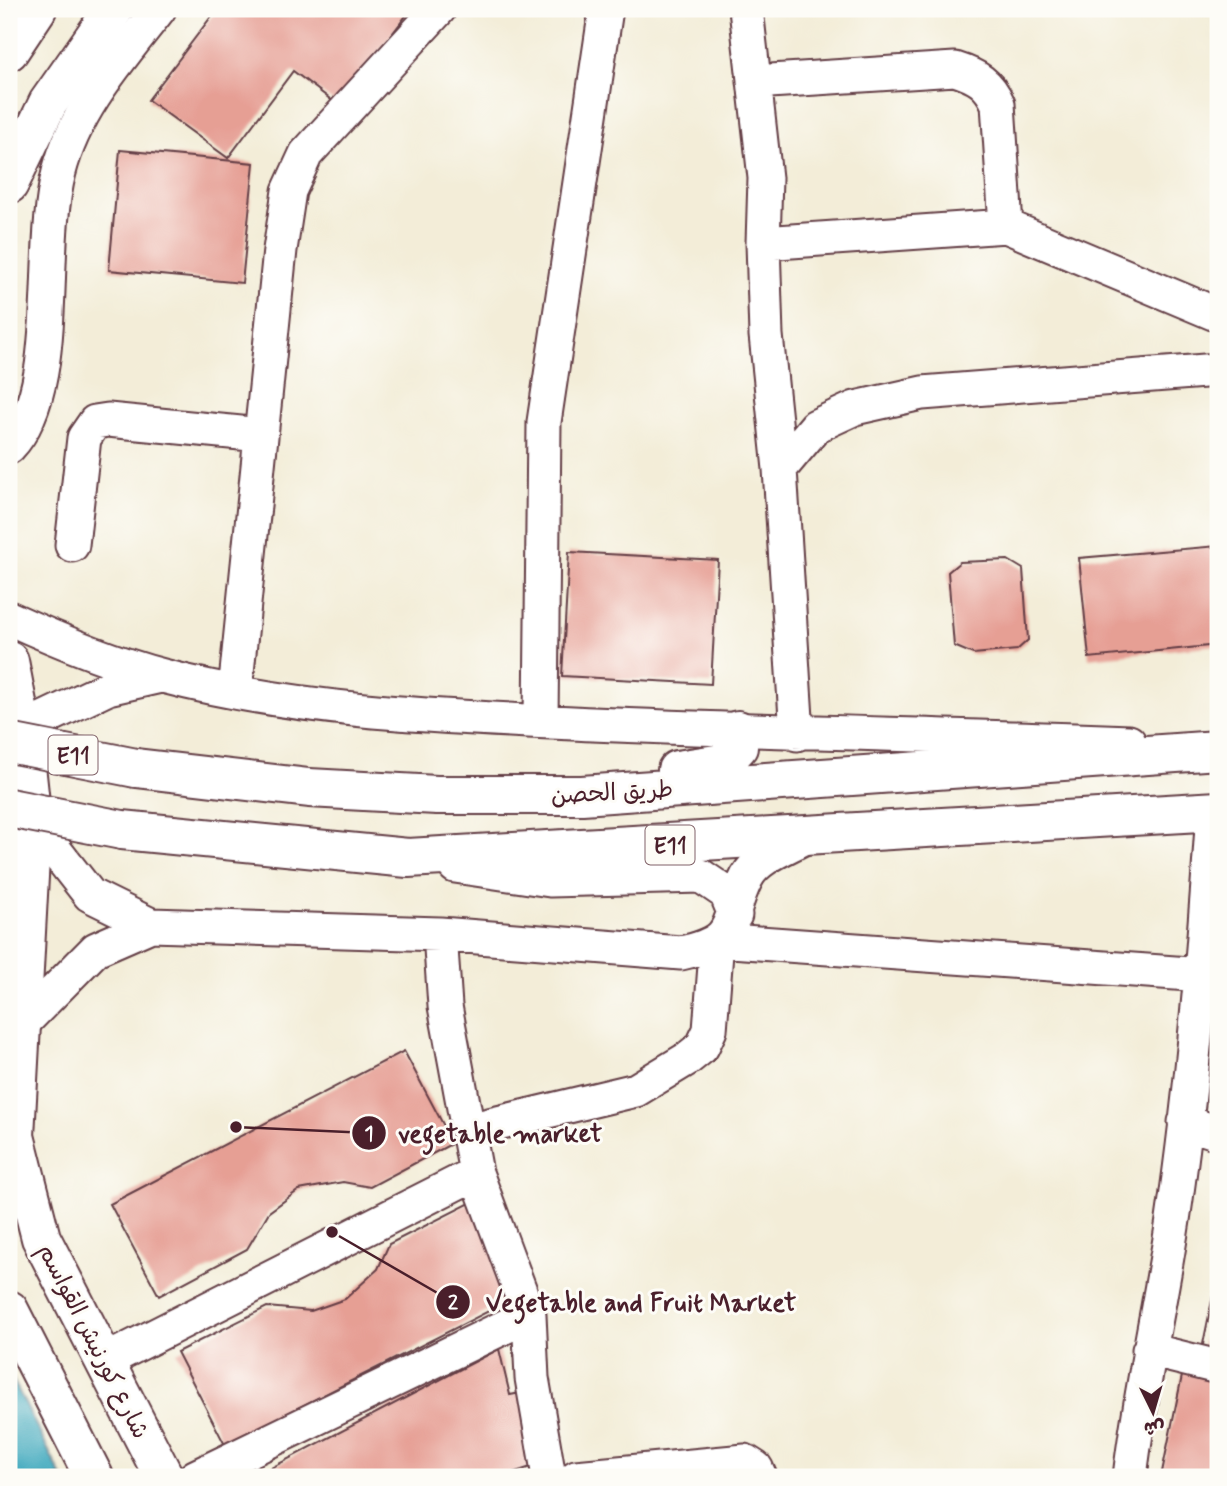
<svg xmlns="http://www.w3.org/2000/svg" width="1227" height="1486" font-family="Mynerve,'Playpen Sans Arabic',sans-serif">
<rect width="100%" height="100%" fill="#fdfcf7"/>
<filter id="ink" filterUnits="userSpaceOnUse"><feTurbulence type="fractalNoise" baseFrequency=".0143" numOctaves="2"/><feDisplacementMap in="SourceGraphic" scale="14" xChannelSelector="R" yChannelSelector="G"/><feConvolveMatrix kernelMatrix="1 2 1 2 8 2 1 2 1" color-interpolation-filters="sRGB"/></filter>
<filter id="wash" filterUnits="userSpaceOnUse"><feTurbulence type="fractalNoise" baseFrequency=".00686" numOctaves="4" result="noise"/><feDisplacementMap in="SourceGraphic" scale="28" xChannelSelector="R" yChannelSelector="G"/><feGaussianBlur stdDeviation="1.57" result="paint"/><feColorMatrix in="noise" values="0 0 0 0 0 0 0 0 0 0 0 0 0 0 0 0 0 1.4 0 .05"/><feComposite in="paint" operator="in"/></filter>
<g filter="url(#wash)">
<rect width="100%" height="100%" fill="#f3edd8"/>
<path fill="#3fa9be" stroke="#446474" stroke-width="2" d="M 9,1372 L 62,1477 L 9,1477 Z"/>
<g id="blocks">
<path fill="#e69f94" d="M 217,9 L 411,9 L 338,105 L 293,71 L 228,158 L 148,100 Z
M 120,150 L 254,163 L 242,283 L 109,270 Z
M 1218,546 L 1218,645 L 1089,658 L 1079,558 Z
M 569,552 L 718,560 L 711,684 L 562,676 Z
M 1008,560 L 1023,569 L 1028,640 L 1017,650 L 973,654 L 954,646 L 948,572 L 960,562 Z
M 404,1051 L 453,1143 L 370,1187 L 343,1182 L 299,1190 L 269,1212 L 247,1249 L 159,1296 L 110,1204 Z
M 472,1202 L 520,1295 L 225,1445 L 177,1352 L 267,1307 L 311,1311 L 345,1299 L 378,1269 L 389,1244 Z
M 1217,1276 L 1218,1276 L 1218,1357 L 1201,1354 Z
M 499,1349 L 510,1395 L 526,1392 L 543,1463 L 500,1477 L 269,1477 L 265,1471 Z
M 1183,1371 L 1218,1379 L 1218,1477 L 1161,1477 Z"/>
</g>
</g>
<g filter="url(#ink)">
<use href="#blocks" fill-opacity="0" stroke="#633e45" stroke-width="2"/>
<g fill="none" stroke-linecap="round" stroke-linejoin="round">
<defs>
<path id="minor" d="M 746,9 L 765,178 L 763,243 L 766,335 L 780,469 L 797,734
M 754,82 L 955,69 C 977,76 989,83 998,104 L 1006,226
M 763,243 L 1006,226 L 1218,315
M 9,447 C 64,389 38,252 59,172 C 75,109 120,59 159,9
M 780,469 L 816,426 L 855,408 L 922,393 L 1218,370
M 72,545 L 84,438 L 95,422 L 108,420 L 261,435
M 9,618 C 55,639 114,663 163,676 C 304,713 449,717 593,724 C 772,732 951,735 1129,742
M 235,692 L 280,250 L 289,191 L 306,154 L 439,9
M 541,721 L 544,422 L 606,9
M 22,729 L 108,688 L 161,676
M 32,821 L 90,895 L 151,925 L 440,934 L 681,953 C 742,940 724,922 747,877 C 758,857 786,848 805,837
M 455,866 L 550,880 L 701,876 L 726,893 L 735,915
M 440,934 L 445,1006 L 476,1173 L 529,1315 L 532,1378 L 549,1477
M 23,1023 L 96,949 L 151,925
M 1185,1122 L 1218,1133
M 468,1130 L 636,1090 L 687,1059 L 702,1047 L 710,1030 L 717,940 L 1203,975
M 1149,1350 L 1218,1367
M 103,1362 L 476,1173
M 195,1477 L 529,1315
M 576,1477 L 745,1461 L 756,1468 L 760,1477
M 1130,1477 C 1140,1391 1160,1306 1173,1220 C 1193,1084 1204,948 1213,811"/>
<path id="major" d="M 9,51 L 37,9
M 9,184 L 48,103 L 114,9
M 9,661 L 22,729 L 32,821 L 15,1136 L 41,1238 L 164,1477
M 136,768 L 309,788 L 437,795 L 582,795 L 1218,750
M 677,770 L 723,763 L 738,747 L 738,730
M 122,830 L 408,858 L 1218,811
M 9,1310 L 94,1477"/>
</defs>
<use href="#minor" stroke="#633e45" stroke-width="37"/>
<use href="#major" stroke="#633e45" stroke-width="42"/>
<use href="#minor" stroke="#fff" stroke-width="33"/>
<use href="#major" stroke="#fff" stroke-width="38"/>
<defs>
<path id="major-bridge" d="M 9,743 L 136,768
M 9,808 L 122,830"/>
</defs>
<use href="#major-bridge" stroke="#633e45" stroke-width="42" stroke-linecap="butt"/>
<use href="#major-bridge" stroke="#fff" stroke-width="38"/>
</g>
</g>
<g text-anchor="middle" stroke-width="6" stroke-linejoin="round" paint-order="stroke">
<g fill="#fdfcf7" stroke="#806168" stroke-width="2">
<rect x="48.5" y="735.5" width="49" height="39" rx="5"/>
<rect x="645.5" y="825.5" width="49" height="39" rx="5"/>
</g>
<g font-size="23" font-weight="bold" fill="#4a1f2b">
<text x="73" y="763">E11</text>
<text x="670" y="853">E11</text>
</g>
<g font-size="24" fill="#4a1f2b" stroke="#fdfcf7">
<text transform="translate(612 792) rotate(-3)" y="8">طريق الحصن</text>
<text transform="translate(94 1341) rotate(63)" y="8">شارع كورنيش القواسم</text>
</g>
</g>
<path fill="none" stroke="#4a1f2b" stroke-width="2.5" d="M236 1127L369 1133M332 1232L453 1302"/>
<g fill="#4a1f2b" stroke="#fdfcf7" stroke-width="2.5">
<circle cx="236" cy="1127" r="7"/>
<circle cx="332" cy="1232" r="7"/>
<circle cx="369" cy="1133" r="18"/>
<circle cx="453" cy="1302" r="18"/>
</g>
<g font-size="21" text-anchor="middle" font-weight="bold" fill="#fff">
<text x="369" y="1140">1</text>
<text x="453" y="1309">2</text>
</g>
<g font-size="26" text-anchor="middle" font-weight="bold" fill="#4a1f2b" stroke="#fdfcf7" stroke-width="6" stroke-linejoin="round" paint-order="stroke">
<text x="500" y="1142">vegetable market</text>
<text x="641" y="1311">Vegetable and Fruit Market</text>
</g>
<rect width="1227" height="1486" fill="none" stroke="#fdfcf7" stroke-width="35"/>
<g transform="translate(1153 1412) rotate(175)" stroke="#fdfcf7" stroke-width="5" paint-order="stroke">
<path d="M0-5L12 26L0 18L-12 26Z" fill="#4a1f2b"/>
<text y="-10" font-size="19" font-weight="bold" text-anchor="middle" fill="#4a1f2b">ش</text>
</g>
</svg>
